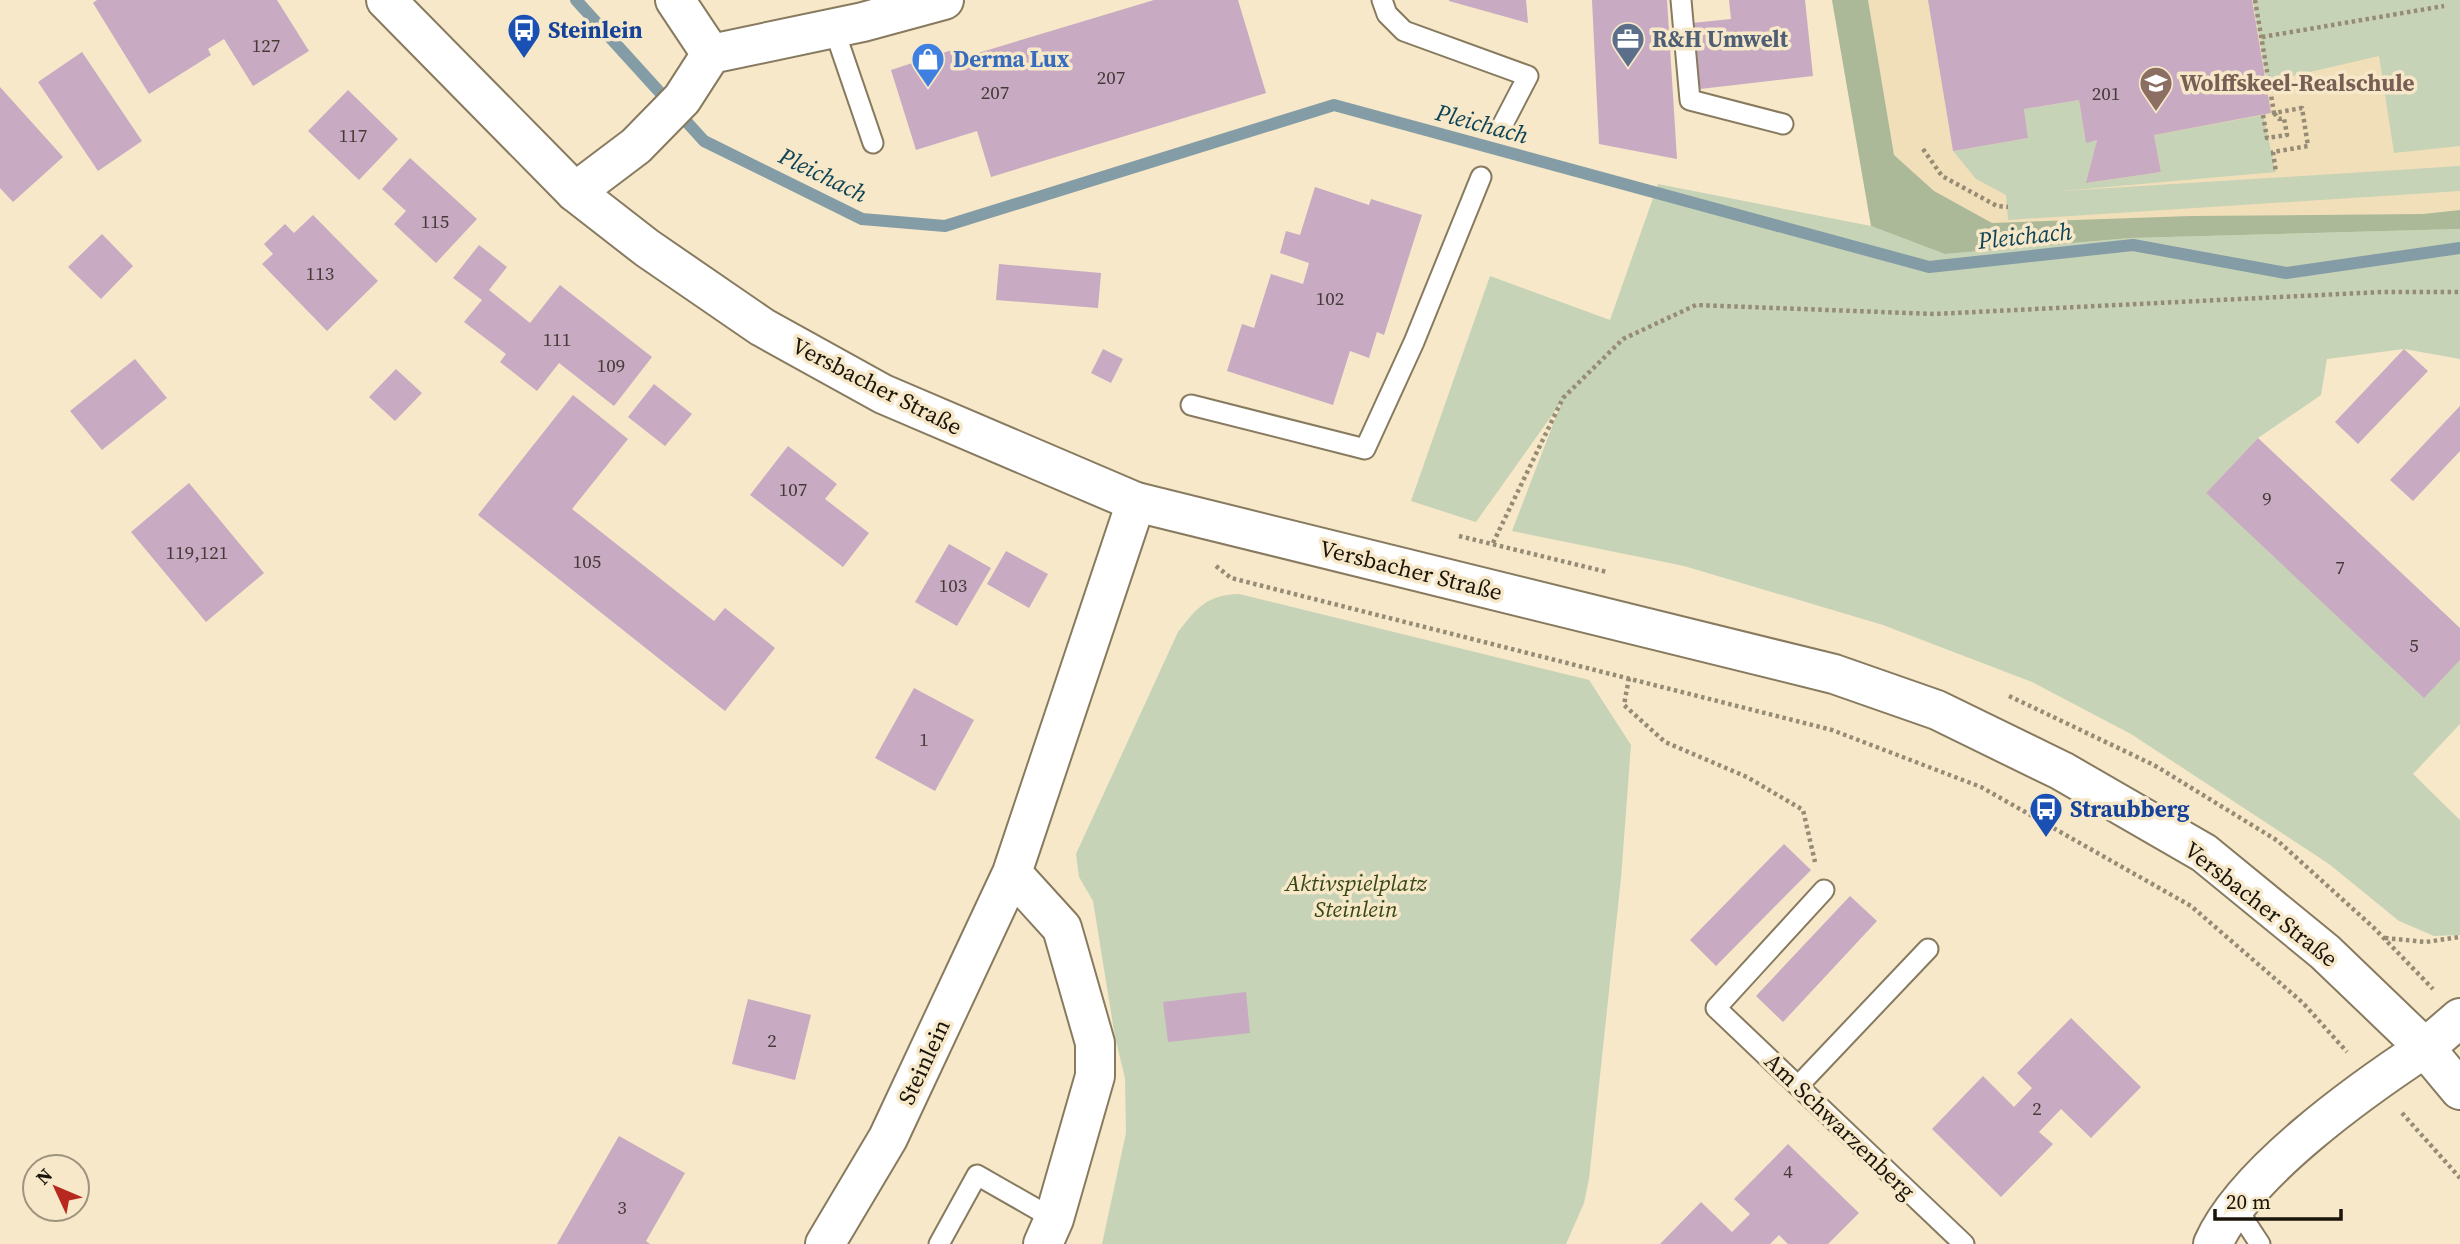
<svg xmlns="http://www.w3.org/2000/svg" width="2460" height="1244" font-family="'Source Serif 4',serif">
<rect width="100%" height="100%" fill="#f6e8c9"/>
<path fill="#f1dfb9" d="M 1832,0 L 2460,0 L 2460,229 L 1871,226 Z"/>
<path fill="#c7d3b7" d="M 2253,0 L 2460,0 L 2460,146 L 2394,153 L 2379,56 L 2267,82 Z
M 2079,100 L 2086,142 L 2097,140 L 2087,183 L 2161,172 L 2154,135 L 2263,115 L 2276,172 L 2062,191 L 2460,166 L 2460,191 L 2008,220 L 2006,195 L 1976,179 L 1953,151 L 2028,138 L 2024,109 Z
M 1658,184 L 1871,226 L 1945,254 L 2131,238 L 2460,229 L 2460,359 L 2404,349 L 2327,359 L 2321,395 L 2258,438 L 2206,493 L 2424,697 L 2460,660 L 2460,724 L 2413,774 L 2460,820 L 2460,935 L 2434,936 L 2399,921 L 2329,864 L 2131,734 L 2032,682 L 1883,625 L 1684,566 L 1512,531 L 1562,401 L 1476,522 L 1411,501 L 1490,276 L 1610,320 Z
M 1239,594 L 1589,680 L 1631,745 L 1621,878 L 1589,1179 L 1584,1203 L 1566,1244 L 1102,1244 L 1126,1133 L 1125,1078 L 1115,1037 L 1093,901 L 1079,877 L 1076,854 L 1178,632 C 1197,608 1206,595 1239,594 Z"/>
<path fill="#abb998" d="M 1832,0 L 1868,0 L 1894,155 L 1934,191 L 1992,223 L 2191,216 L 2423,214 L 2460,210 L 2460,229 L 2131,238 L 1945,254 L 1871,226 Z"/>
<g fill="none" stroke-linecap="round" stroke-linejoin="round">
<path stroke="#839ca5" stroke-width="12" d="M 576,0 L 704,141 L 862,219 L 945,226 L 1334,105 L 1929,267 L 2133,245 L 2286,273 L 2460,248"/>
</g>
<path fill="#c8aac2" d="M 97,0 L 277,0 L 309,51 L 253,86 L 224,39 L 208,49 L 211,55 L 149,94 L 93,3 Z
M 1154,0 L 1238,0 L 1266,93 L 991,177 L 977,131 L 916,150 L 891,70 L 952,50 L 955,60 Z
M 1526,0 L 1528,23 L 1449,1 L 1449,0 Z
M 1592,0 L 1667,0 L 1677,159 L 1599,144 Z
M 1729,0 L 1805,0 L 1813,76 L 1700,89 L 1692,23 L 1731,19 Z
M 1928,0 L 2252,0 L 2271,113 L 2154,135 L 2161,172 L 2086,183 L 2097,140 L 2086,143 L 2079,100 L 2024,109 L 2028,138 L 1953,151 Z
M 82,52 L 142,141 L 98,171 L 38,82 Z
M 0,87 L 63,157 L 13,202 L 0,188 Z
M 348,90 L 398,139 L 359,180 L 308,131 Z
M 410,158 L 477,219 L 436,263 L 394,224 L 406,211 L 382,189 Z
M 1315,187 L 1369,205 L 1371,199 L 1422,215 L 1384,335 L 1377,332 L 1369,358 L 1350,351 L 1333,405 L 1227,371 L 1242,324 L 1254,328 L 1271,274 L 1303,284 L 1309,263 L 1280,253 L 1286,231 L 1300,235 Z
M 313,215 L 378,281 L 327,331 L 262,264 L 273,254 L 264,244 L 285,224 L 294,233 Z
M 102,234 L 133,266 L 101,299 L 68,267 Z
M 479,245 L 507,267 L 489,290 L 530,323 L 560,285 L 652,357 L 614,406 L 559,363 L 537,391 L 500,362 L 506,354 L 464,322 L 482,300 L 453,278 Z
M 999,264 L 1101,273 L 1098,308 L 996,300 Z
M 1103,349 L 1123,359 L 1111,383 L 1091,373 Z
M 2404,349 L 2428,371 L 2358,444 L 2335,422 Z
M 135,359 L 167,398 L 102,450 L 70,411 Z
M 396,369 L 422,393 L 395,421 L 369,397 Z
M 654,384 L 692,414 L 665,446 L 628,417 Z
M 573,395 L 628,439 L 572,509 L 714,621 L 725,608 L 775,648 L 725,711 L 478,515 Z
M 2460,406 L 2460,451 L 2413,501 L 2390,480 Z
M 2258,438 L 2460,628 L 2460,660 L 2424,698 L 2206,493 Z
M 788,446 L 837,484 L 825,499 L 869,533 L 843,567 L 750,495 Z
M 189,483 L 264,573 L 206,622 L 131,532 Z
M 949,544 L 991,568 L 957,626 L 915,602 Z
M 1006,551 L 1048,574 L 1029,608 L 987,584 Z
M 914,688 L 974,720 L 935,791 L 875,758 Z
M 1784,844 L 1811,870 L 1716,966 L 1690,940 Z
M 1850,896 L 1877,921 L 1783,1022 L 1756,996 Z
M 1246,992 L 1250,1033 L 1168,1042 L 1163,1002 Z
M 748,999 L 811,1015 L 795,1080 L 732,1064 Z
M 2071,1018 L 2141,1087 L 2091,1138 L 2061,1109 L 2039,1132 L 2053,1144 L 2001,1197 L 1932,1129 L 1983,1076 L 2014,1107 L 2032,1088 L 2017,1073 Z
M 619,1136 L 685,1173 L 646,1241 L 650,1244 L 557,1244 Z
M 1788,1144 L 1859,1213 L 1828,1244 L 1788,1244 L 1779,1235 L 1770,1244 L 1660,1244 L 1701,1202 L 1732,1232 L 1750,1214 L 1734,1199 Z"/>
<g fill="none" stroke-linecap="round" stroke-linejoin="round">
<defs>
<path id="service" d="M 1382,0 L 1387,14 L 1404,31 L 1528,76 L 1502,126
M 1681,0 L 1690,100 L 1783,124
M 834,29 L 873,143
M 1191,405 L 1365,449 L 1414,342 L 1481,177
M 1824,890 L 1716,1008 L 1964,1244
M 1798,1086 L 1928,949
M 2237,1209 L 2260,1244
M 939,1244 L 977,1175 L 1054,1219"/>
<path id="minor" d="M 675,0 L 711,54
M 575,192 L 636,146 L 682,99 L 711,54 L 863,22 L 944,0
M 1012,873 L 1062,928 L 1095,1043 L 1095,1076 L 1054,1219 L 1043,1244
M 825,1244 L 888,1138 L 1012,873 L 1136,502
M 2213,1244 C 2244,1173 2361,1090 2425,1048"/>
<path id="tertiary" d="M 2425,1048 L 2460,1018"/>
<path id="secondary" d="M 386,0 L 575,192 L 647,248 L 762,327 L 883,394 L 1136,502 L 1834,674 L 1937,710 L 2062,771 L 2204,853 L 2325,952 L 2425,1048 L 2460,1090"/>
</defs>
<use href="#service" stroke="#877a5f" stroke-width="23"/>
<use href="#minor" stroke="#877a5f" stroke-width="42"/>
<use href="#tertiary" stroke="#877a5f" stroke-width="42"/>
<use href="#secondary" stroke="#877a5f" stroke-width="42"/>
<path stroke="#968c76" stroke-width="4.5" stroke-dasharray="3.5 3.5" stroke-linecap="butt" d="M 2255,0 L 2274,113 L 2302,108 L 2308,146 L 2273,152 L 2276,172
M 2262,37 L 2444,6
M 2263,115 L 2267,138 L 2287,135 L 2284,118 L 2279,119 L 2274,113
M 1923,149 L 1942,176 L 1997,206 L 2008,207
M 1459,536 L 1607,572
M 1493,543 L 1563,398 L 1623,339 L 1696,305 L 1934,314 L 2382,292 L 2460,292
M 1216,566 L 1231,578 L 1832,730 L 1981,787 L 2191,906 L 2303,1003 L 2347,1052
M 1629,678 L 1624,705 L 1665,742 L 1747,777 L 1803,810 L 1815,862
M 2009,696 L 2154,765 L 2278,841 L 2374,928 L 2433,989
M 2385,938 L 2426,942 L 2460,937
M 2402,1113 L 2460,1178"/>
<use href="#service" stroke="#fff" stroke-width="19"/>
<use href="#minor" stroke="#fff" stroke-width="38"/>
<use href="#tertiary" stroke="#fff" stroke-width="38"/>
<use href="#secondary" stroke="#fff" stroke-width="38"/>
</g>
<defs>
<symbol id="bus-pin" viewBox="-11 -11 22 30"><path d="M0 17L-7.5 6A9.5 9.5 0 1 1 7.5 6Z" fill="#1a4fb4" stroke="#f6e8c9"/><path d="M-5-6H5V4H4V6H2V4H-2V6H-4V4H-5ZM-3.5-4V0h7V-4ZM-3.5 1.2v1.5H-2V1.2ZM2 1.2v1.5H3.5V1.2Z" fill="#fff"/></symbol>
<symbol id="office-pin" viewBox="-11 -11 22 30"><path d="M0 17L-7.5 6A9.5 9.5 0 1 1 7.5 6Z" fill="#5c6f8a" stroke="#f6e8c9"/><path d="M-6-3h4V-5.5h4V-3h4V5H-6ZM-1-4.5V-3h2v-1.5ZM-6 0V1H6V0Z" fill="#fff"/></symbol>
<symbol id="shop-pin" viewBox="-11 -11 22 30"><path d="M0 17L-7.5 6A9.5 9.5 0 1 1 7.5 6Z" fill="#3f7fe0" stroke="#f6e8c9"/><path d="M-5-2.5h2.3a2.7 3.5 0 0 1 5.4 0H5L5.5 6h-11ZM-1.5-2.5h3a1.5 2.3 0 0 0-3 0Z" fill="#fff"/></symbol>
<symbol id="school-pin" viewBox="-11 -11 22 30"><path d="M0 17L-7.5 6A9.5 9.5 0 1 1 7.5 6Z" fill="#8d6e63" stroke="#f6e8c9"/><path d="M0-5L7-2L0 1L-7-2ZM-4 1L0 2.5L4 1V4Q0 6-4 4Z" fill="#fff"/></symbol>
</defs>
<g fill-rule="evenodd">
<use href="#bus-pin" x="505" y="11" width="38" height="52"/>
<use href="#office-pin" x="1609" y="20" width="38" height="52"/>
<use href="#shop-pin" x="909" y="40" width="38" height="52"/>
<use href="#school-pin" x="2137" y="64" width="38" height="52"/>
<use href="#bus-pin" x="2027" y="790" width="38" height="52"/>
</g>
<g text-anchor="middle" stroke-width="7" stroke-linejoin="round" paint-order="stroke">
<g font-size="19" fill="#463a38">
<text x="266" y="52">127</text>
<text x="1111" y="84">207</text>
<text x="995" y="99">207</text>
<text x="2106" y="100">201</text>
<text x="353" y="142">117</text>
<text x="435" y="228">115</text>
<text x="320" y="280">113</text>
<text x="1330" y="305">102</text>
<text x="557" y="346">111</text>
<text x="611" y="372">109</text>
<text x="793" y="496">107</text>
<text x="2267" y="505">9</text>
<text x="197" y="559">119,121</text>
<text x="587" y="568">105</text>
<text x="2340" y="574">7</text>
<text x="953" y="592">103</text>
<text x="2414" y="652">5</text>
<text x="924" y="746">1</text>
<text x="772" y="1047">2</text>
<text x="2037" y="1115">2</text>
<text x="1788" y="1178">4</text>
<text x="622" y="1214">3</text>
</g>
<g font-size="23" font-weight="bold" fill="#164399" stroke="#f6e8c9" text-anchor="start">
<text x="548" y="38">Steinlein</text>
<text x="2070" y="817">Straubberg</text>
</g>
<g font-size="23" font-weight="bold" fill="#4e5e75" stroke="#f6e8c9" text-anchor="start">
<text x="1652" y="47">R&amp;H Umwelt</text>
</g>
<g font-size="23" font-weight="bold" fill="#366cbe" stroke="#f6e8c9" text-anchor="start">
<text x="953" y="67">Derma Lux</text>
</g>
<g font-size="23" font-weight="bold" fill="#785e54" stroke="#f6e8c9" text-anchor="start">
<text x="2180" y="91">Wolffskeel-Realschule</text>
</g>
<g font-size="23" fill="#1a150a" stroke="#f6e8c9">
<text transform="translate(877 386) rotate(27)" y="8">Versbacher Straße</text>
<text transform="translate(1411 570) rotate(14)" y="8">Versbacher Straße</text>
<text transform="translate(2261 904) rotate(38)" y="8">Versbacher Straße</text>
<text transform="translate(924 1062) rotate(-65)" y="8">Steinlein</text>
<text transform="translate(1840 1126) rotate(44)" y="8">Am Schwarzenberg</text>
</g>
<g font-size="23" font-style="italic" fill="#364714" stroke="#f6e8c9">
<text x="1356" y="891">Aktivspielplatz<tspan x="1356" dy="26">Steinlein</tspan></text>
</g>
<g font-size="24" font-style="italic" fill="#0f4356" stroke="#f6e8c9">
<text transform="translate(1482 124) rotate(15)" y="8">Pleichach</text>
<text transform="translate(823 175) rotate(26)" y="8">Pleichach</text>
<text transform="translate(2025 236) rotate(-6)" y="8">Pleichach</text>
</g>
</g>
<g transform="translate(56 1188) rotate(314)"><circle r="33" fill="#f6e8c9" stroke="#9e947d" stroke-width="2"/>
<path d="M0-5L12 26L0 18L-12 26Z" fill="#b7291f"/>
<text y="-10" font-size="19" font-weight="bold" text-anchor="middle" fill="#1a150a">N</text>
</g>
<path d="M2215 1209v10h126v-10" fill="none" stroke="#1a150a" stroke-width="3.5"/>
<text x="2226" y="1209" font-size="21" fill="#1a150a" stroke="#f6e8c9" stroke-width="5" paint-order="stroke">20 m</text>
</svg>
